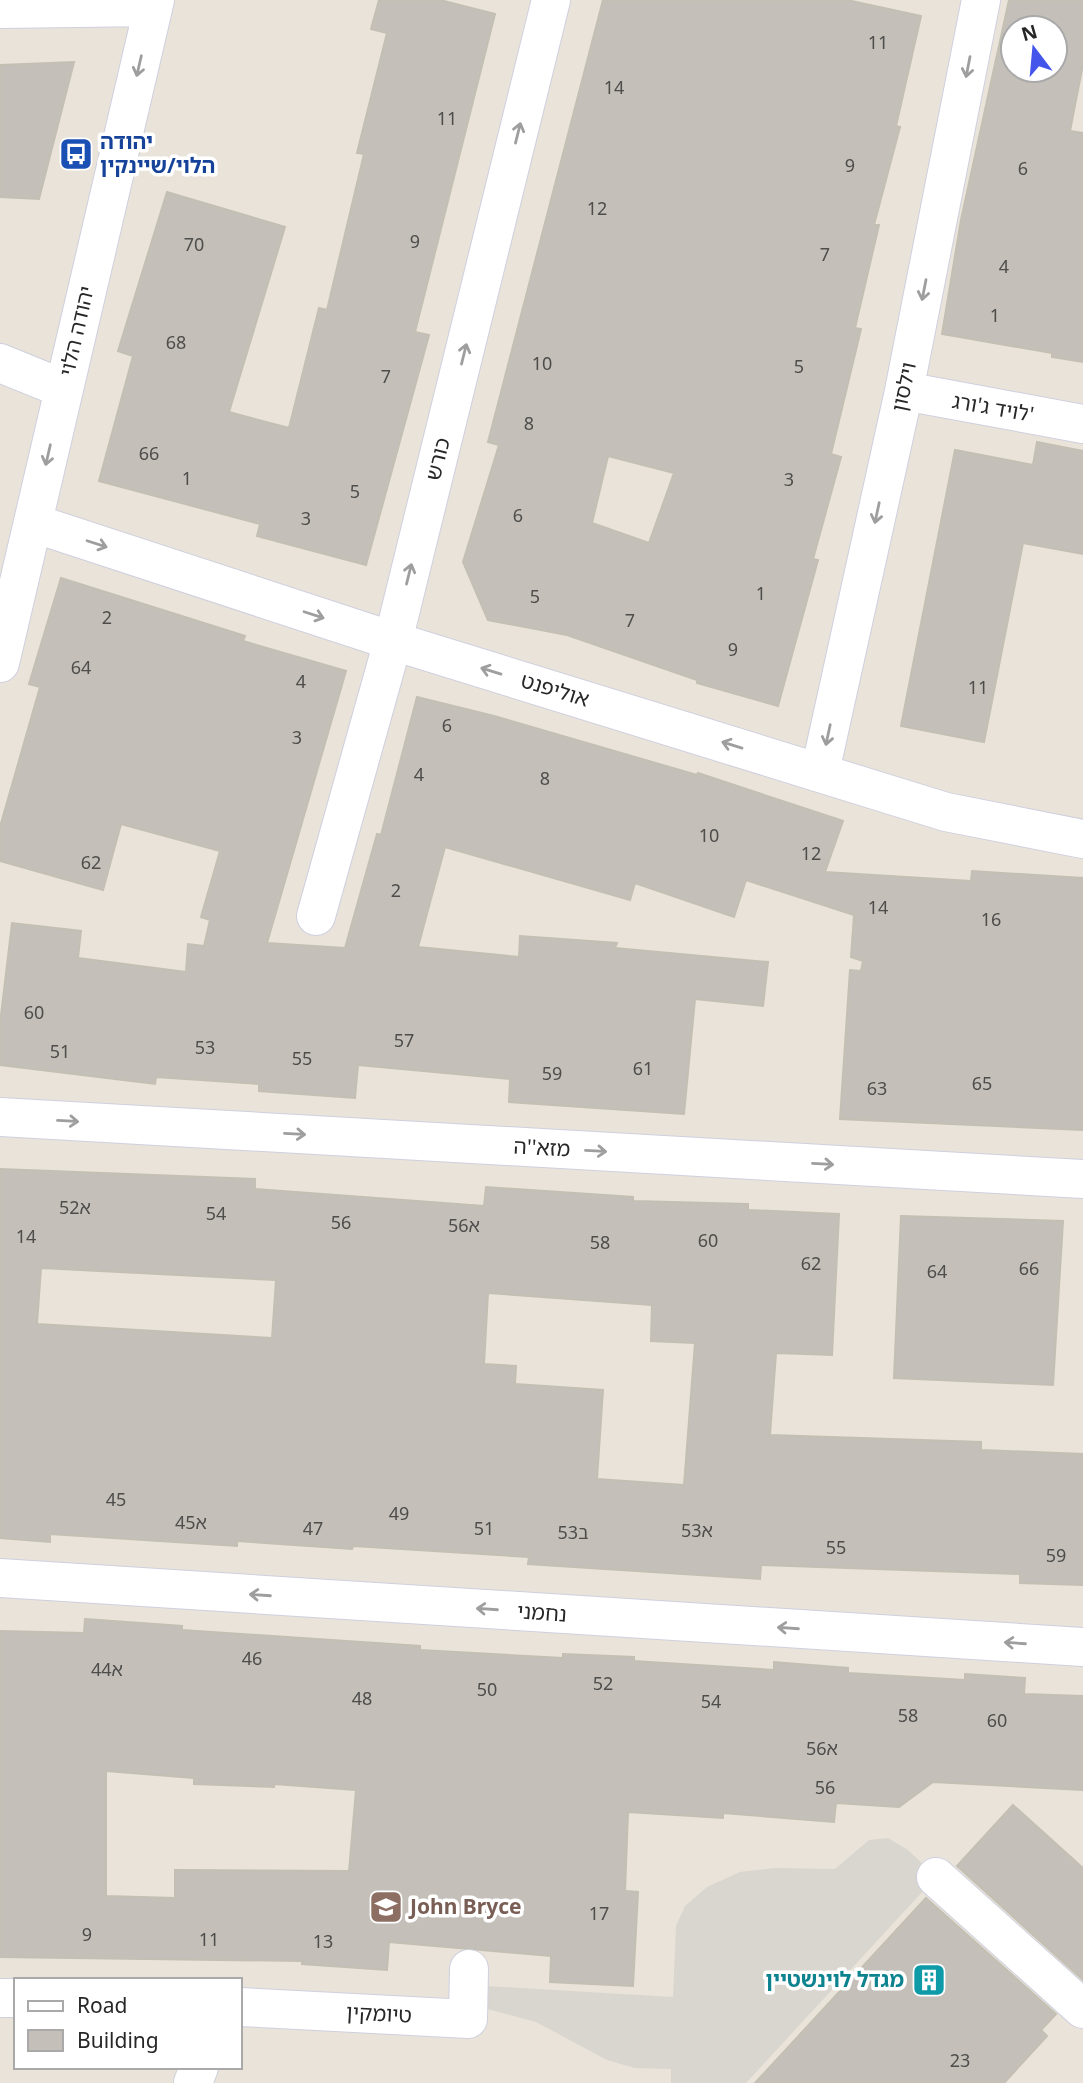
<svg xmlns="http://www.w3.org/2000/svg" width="1083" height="2083" font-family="'Noto Sans','Noto Sans Hebrew',sans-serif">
<rect width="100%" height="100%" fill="#e9e3d9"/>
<path fill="#d9d6cf" d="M 888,1838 L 908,1850 L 936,1877 L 746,2083 L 671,2083 L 671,2069 L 635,2068 L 607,2060 L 536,2022 L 468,2004 L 469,1985 L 673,1997 L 676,1926 L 685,1906 L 707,1887 L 740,1872 L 776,1868 L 835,1869 L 869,1840 Z"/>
<path fill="#c4c0b9" stroke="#c3bfb3" stroke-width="2" fill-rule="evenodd" d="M 379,0 L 440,0 L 495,14 L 415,332 L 429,335 L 366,565 L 257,536 L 260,524 L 99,481 L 133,356 L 118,351 L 167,192 L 285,227 L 229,412 L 289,428 L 319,308 L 327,310 L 364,154 L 357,153 L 387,33 L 371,29 Z
M 603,0 L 847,0 L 921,16 L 896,126 L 900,127 L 874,225 L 879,225 L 855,328 L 861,329 L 831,454 L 841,457 L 813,559 L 818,560 L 778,706 L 697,683 L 697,680 L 567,635 L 488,620 L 463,562 L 499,445 L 488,442 ZM 608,456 L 674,473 L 649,543 L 592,523 Z
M 1009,0 L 1083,0 L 1083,64 L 1070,131 L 1083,133 L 1083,362 L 1052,357 L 1052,353 L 942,334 L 961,220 ZM 1013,28 L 1055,28 L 1055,70 L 1013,70 Z
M 74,62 L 39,199 L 0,197 L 0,65 Z
M 1037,442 L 1083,451 L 1083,554 L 1023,543 L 984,742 L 901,726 L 955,450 L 1033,465 Z
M 61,578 L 245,636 L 243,641 L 346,671 L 267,943 L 345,948 L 377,834 L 381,835 L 417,697 L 494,716 L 697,775 L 698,773 L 843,821 L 825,872 L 971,881 L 972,871 L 1083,878 L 1083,1130 L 840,1119 L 850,970 L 861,971 L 863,961 L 851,957 L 854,915 L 746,880 L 734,917 L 635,883 L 630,900 L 445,847 L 418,947 L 519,957 L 520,936 L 617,943 L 615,948 L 768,962 L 763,1006 L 695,999 L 684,1114 L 509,1102 L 510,1079 L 358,1065 L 355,1098 L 259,1091 L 259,1084 L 156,1077 L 155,1084 L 0,1065 L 0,1024 L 12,923 L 81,931 L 78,958 L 186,972 L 188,944 L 204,946 L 210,920 L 201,917 L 220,851 L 121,824 L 103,890 L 0,861 L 0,827 L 40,687 L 29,684 Z
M 0,1169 L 255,1179 L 255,1189 L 484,1206 L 486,1187 L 633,1197 L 633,1201 L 748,1204 L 748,1210 L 839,1214 L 832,1355 L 776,1353 L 770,1435 L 981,1442 L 981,1450 L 1083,1454 L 1083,1585 L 1020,1583 L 1020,1574 L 761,1565 L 760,1579 L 528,1564 L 529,1557 L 353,1546 L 352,1549 L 237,1541 L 237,1546 L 50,1534 L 50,1542 L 0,1538 ZM 41,1268 L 276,1280 L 272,1338 L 37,1324 ZM 488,1293 L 652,1305 L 651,1341 L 695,1343 L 684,1485 L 597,1479 L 603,1390 L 515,1384 L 516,1366 L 484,1364 Z
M 901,1216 L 1063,1221 L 1053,1385 L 894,1378 Z
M 85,1619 L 182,1626 L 182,1630 L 420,1646 L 420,1650 L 563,1658 L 563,1654 L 634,1657 L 634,1661 L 774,1670 L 774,1662 L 848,1668 L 848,1673 L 965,1680 L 965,1674 L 1025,1678 L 1024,1694 L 1083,1696 L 1083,1790 L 933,1782 L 899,1807 L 836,1803 L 834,1822 L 723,1813 L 723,1818 L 628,1812 L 625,1891 L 638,1892 L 633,1986 L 550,1982 L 551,1956 L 389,1942 L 387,1970 L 302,1964 L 302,1961 L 0,1957 L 0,1631 L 84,1633 ZM 106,1771 L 194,1778 L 194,1784 L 274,1787 L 274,1784 L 356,1790 L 349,1871 L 175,1870 L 175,1898 L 106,1896 Z
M 1013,1805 L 1083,1868 L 1083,1980 L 957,1866 Z
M 926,1898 L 1056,2014 L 1041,2030 L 1047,2036 L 1004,2083 L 755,2083 Z"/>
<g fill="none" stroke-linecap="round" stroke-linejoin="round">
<defs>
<path id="minor" d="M 0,9 L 153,7
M 0,363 L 64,389
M 904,391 L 1083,424
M 33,523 L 393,641 L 946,812 L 1083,839
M 0,663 L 155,0
M 820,772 L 904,391 L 981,0
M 316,916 L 393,641 L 551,0
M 0,1117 L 1083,1179
M 0,1578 L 1083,1647
M 936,1877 L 1083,2009
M 0,1998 L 16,1998
M 240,2007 L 468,2019 L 469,1969
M 193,2083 L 199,2067"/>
</defs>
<use href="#minor" stroke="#cfd0df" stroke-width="40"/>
<use href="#minor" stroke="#fff" stroke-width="38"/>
</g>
<defs><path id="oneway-shaft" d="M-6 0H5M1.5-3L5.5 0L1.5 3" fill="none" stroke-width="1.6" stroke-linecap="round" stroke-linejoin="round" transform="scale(1.75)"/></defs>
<g stroke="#9e9e9e">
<use href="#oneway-shaft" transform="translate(139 66) rotate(103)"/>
<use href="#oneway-shaft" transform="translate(968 67) rotate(101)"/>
<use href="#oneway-shaft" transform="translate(518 133) rotate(-76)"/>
<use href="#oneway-shaft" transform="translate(924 290) rotate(101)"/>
<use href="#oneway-shaft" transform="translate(464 354) rotate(-76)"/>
<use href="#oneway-shaft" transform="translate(48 455) rotate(103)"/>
<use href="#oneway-shaft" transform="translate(877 513) rotate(102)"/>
<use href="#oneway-shaft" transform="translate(97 544) rotate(18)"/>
<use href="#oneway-shaft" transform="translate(409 574) rotate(-76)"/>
<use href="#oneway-shaft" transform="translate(314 615) rotate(18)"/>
<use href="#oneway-shaft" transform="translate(491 671) rotate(-163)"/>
<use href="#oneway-shaft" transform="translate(828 735) rotate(102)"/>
<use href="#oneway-shaft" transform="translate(732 745) rotate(-163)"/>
<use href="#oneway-shaft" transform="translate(68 1121) rotate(3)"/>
<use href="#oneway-shaft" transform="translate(295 1134) rotate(3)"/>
<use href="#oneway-shaft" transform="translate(596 1151) rotate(3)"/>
<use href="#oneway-shaft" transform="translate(823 1164) rotate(3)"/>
<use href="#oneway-shaft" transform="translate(260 1595) rotate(-176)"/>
<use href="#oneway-shaft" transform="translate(487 1609) rotate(-176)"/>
<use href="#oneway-shaft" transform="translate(788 1628) rotate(-176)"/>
<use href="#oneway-shaft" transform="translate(1015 1643) rotate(-176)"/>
</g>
<defs>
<symbol id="bus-square" viewBox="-11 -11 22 22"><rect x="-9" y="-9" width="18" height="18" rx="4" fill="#1a4fb4" stroke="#fff"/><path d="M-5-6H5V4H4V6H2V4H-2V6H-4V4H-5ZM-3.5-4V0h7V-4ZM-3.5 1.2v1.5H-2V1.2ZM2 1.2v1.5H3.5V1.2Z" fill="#fff"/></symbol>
<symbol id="school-square" viewBox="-11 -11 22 22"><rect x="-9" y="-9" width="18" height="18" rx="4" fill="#8d6e63" stroke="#fff"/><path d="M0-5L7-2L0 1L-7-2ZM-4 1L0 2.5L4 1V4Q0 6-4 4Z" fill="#fff"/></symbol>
<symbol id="building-square" viewBox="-11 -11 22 22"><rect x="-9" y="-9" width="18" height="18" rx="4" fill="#0f9aa8" stroke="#fff"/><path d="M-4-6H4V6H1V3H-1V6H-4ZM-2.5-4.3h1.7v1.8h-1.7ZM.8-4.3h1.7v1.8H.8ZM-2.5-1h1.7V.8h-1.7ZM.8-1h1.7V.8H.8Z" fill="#fff"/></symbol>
</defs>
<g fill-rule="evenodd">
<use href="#bus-square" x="57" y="135" width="38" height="38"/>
<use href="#school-square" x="367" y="1888" width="38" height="38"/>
<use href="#building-square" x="910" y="1961" width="38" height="38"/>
</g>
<g text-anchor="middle" stroke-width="7" stroke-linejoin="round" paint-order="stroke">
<g font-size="18" fill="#4e4d4c">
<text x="878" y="49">11</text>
<text x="614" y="94">14</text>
<text x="447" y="125">11</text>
<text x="850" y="172">9</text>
<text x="1023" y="175">6</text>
<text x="597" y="215">12</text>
<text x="415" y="248">9</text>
<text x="194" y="251">70</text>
<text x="825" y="261">7</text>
<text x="1004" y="273">4</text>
<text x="995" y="322">1</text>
<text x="176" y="349">68</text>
<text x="542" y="370">10</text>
<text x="799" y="373">5</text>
<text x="386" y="383">7</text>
<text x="529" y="430">8</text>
<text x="149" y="460">66</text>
<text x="187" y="485">1</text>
<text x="789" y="486">3</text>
<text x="355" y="498">5</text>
<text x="518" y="522">6</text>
<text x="306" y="525">3</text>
<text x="761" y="600">1</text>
<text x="535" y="603">5</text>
<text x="107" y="624">2</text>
<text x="630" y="627">7</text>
<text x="733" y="656">9</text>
<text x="81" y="674">64</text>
<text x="301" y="688">4</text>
<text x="978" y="694">11</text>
<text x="447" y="732">6</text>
<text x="297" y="744">3</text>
<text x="419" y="781">4</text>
<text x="545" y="785">8</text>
<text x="709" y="842">10</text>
<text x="811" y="860">12</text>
<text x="91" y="869">62</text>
<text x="396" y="897">2</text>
<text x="878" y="914">14</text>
<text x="991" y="926">16</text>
<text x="34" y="1019">60</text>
<text x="404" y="1047">57</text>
<text x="205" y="1054">53</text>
<text x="60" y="1058">51</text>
<text x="302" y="1065">55</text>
<text x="643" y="1075">61</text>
<text x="552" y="1080">59</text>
<text x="982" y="1090">65</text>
<text x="877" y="1095">63</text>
<text x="75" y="1214">52א</text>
<text x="216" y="1220">54</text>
<text x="341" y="1229">56</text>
<text x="464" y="1232">56א</text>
<text x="26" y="1243">14</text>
<text x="708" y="1247">60</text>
<text x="600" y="1249">58</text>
<text x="811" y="1270">62</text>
<text x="1029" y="1275">66</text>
<text x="937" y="1278">64</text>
<text x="116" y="1506">45</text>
<text x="399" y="1520">49</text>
<text x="191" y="1529">45א</text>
<text x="313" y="1535">47</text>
<text x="484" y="1535">51</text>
<text x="697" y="1537">53א</text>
<text x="573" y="1539">53ב</text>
<text x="836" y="1554">55</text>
<text x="1056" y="1562">59</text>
<text x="252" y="1665">46</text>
<text x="107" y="1676">44א</text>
<text x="603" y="1690">52</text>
<text x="487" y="1696">50</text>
<text x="362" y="1705">48</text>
<text x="711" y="1708">54</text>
<text x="908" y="1722">58</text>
<text x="997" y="1727">60</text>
<text x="822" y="1755">56א</text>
<text x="825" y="1794">56</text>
<text x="599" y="1920">17</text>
<text x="87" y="1941">9</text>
<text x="209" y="1946">11</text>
<text x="323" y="1948">13</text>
<text x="960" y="2067">23</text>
</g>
<g font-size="21" font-weight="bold" fill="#164399" stroke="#fff" text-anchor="start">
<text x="100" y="149">יהודה<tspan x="100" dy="24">הלוי/שיינקין</tspan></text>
</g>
<g font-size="21" fill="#272727" stroke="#fff">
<text transform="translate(77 331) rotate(-77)" y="7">יהודה הלוי</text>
<text transform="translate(904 387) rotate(-78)" y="7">וילסון</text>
<text transform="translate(993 408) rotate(10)" y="7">לויד ג'ורג'</text>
<text transform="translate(438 459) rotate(-76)" y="7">כורש</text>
<text transform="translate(555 690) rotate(17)" y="7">אוליפנט</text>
<text transform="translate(542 1148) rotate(3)" y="7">מזא''ה</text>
<text transform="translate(542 1613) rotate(4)" y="7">נחמני</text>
<text transform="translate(379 2014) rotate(3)" y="7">טיומקין</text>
</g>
<g font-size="21" font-weight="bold" fill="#785e54" stroke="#fff" text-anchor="start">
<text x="410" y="1914">John Bryce</text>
</g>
<g font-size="21" font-weight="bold" fill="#0d838f" stroke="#fff" text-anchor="end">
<text x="904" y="1987">מגדל לוינשטיין</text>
</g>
</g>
<rect x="14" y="1978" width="228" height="91" fill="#ffffff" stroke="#a9a9a9" stroke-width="2"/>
<rect x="28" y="2001" width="35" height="10" fill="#ffffff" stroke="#a9a9a9" stroke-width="2"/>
<text x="77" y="2013" font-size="21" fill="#272727">Road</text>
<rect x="28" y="2030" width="35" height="21" fill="#c4c0b9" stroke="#a9a9a9" stroke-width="2"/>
<text x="77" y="2048" font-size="21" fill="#272727">Building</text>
<g transform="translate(1034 49) rotate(344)"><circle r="33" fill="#ffffff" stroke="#a9a9a9" stroke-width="2"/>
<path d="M0-5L12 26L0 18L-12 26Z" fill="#4355eb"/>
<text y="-10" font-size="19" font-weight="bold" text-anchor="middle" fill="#272727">N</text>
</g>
</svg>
